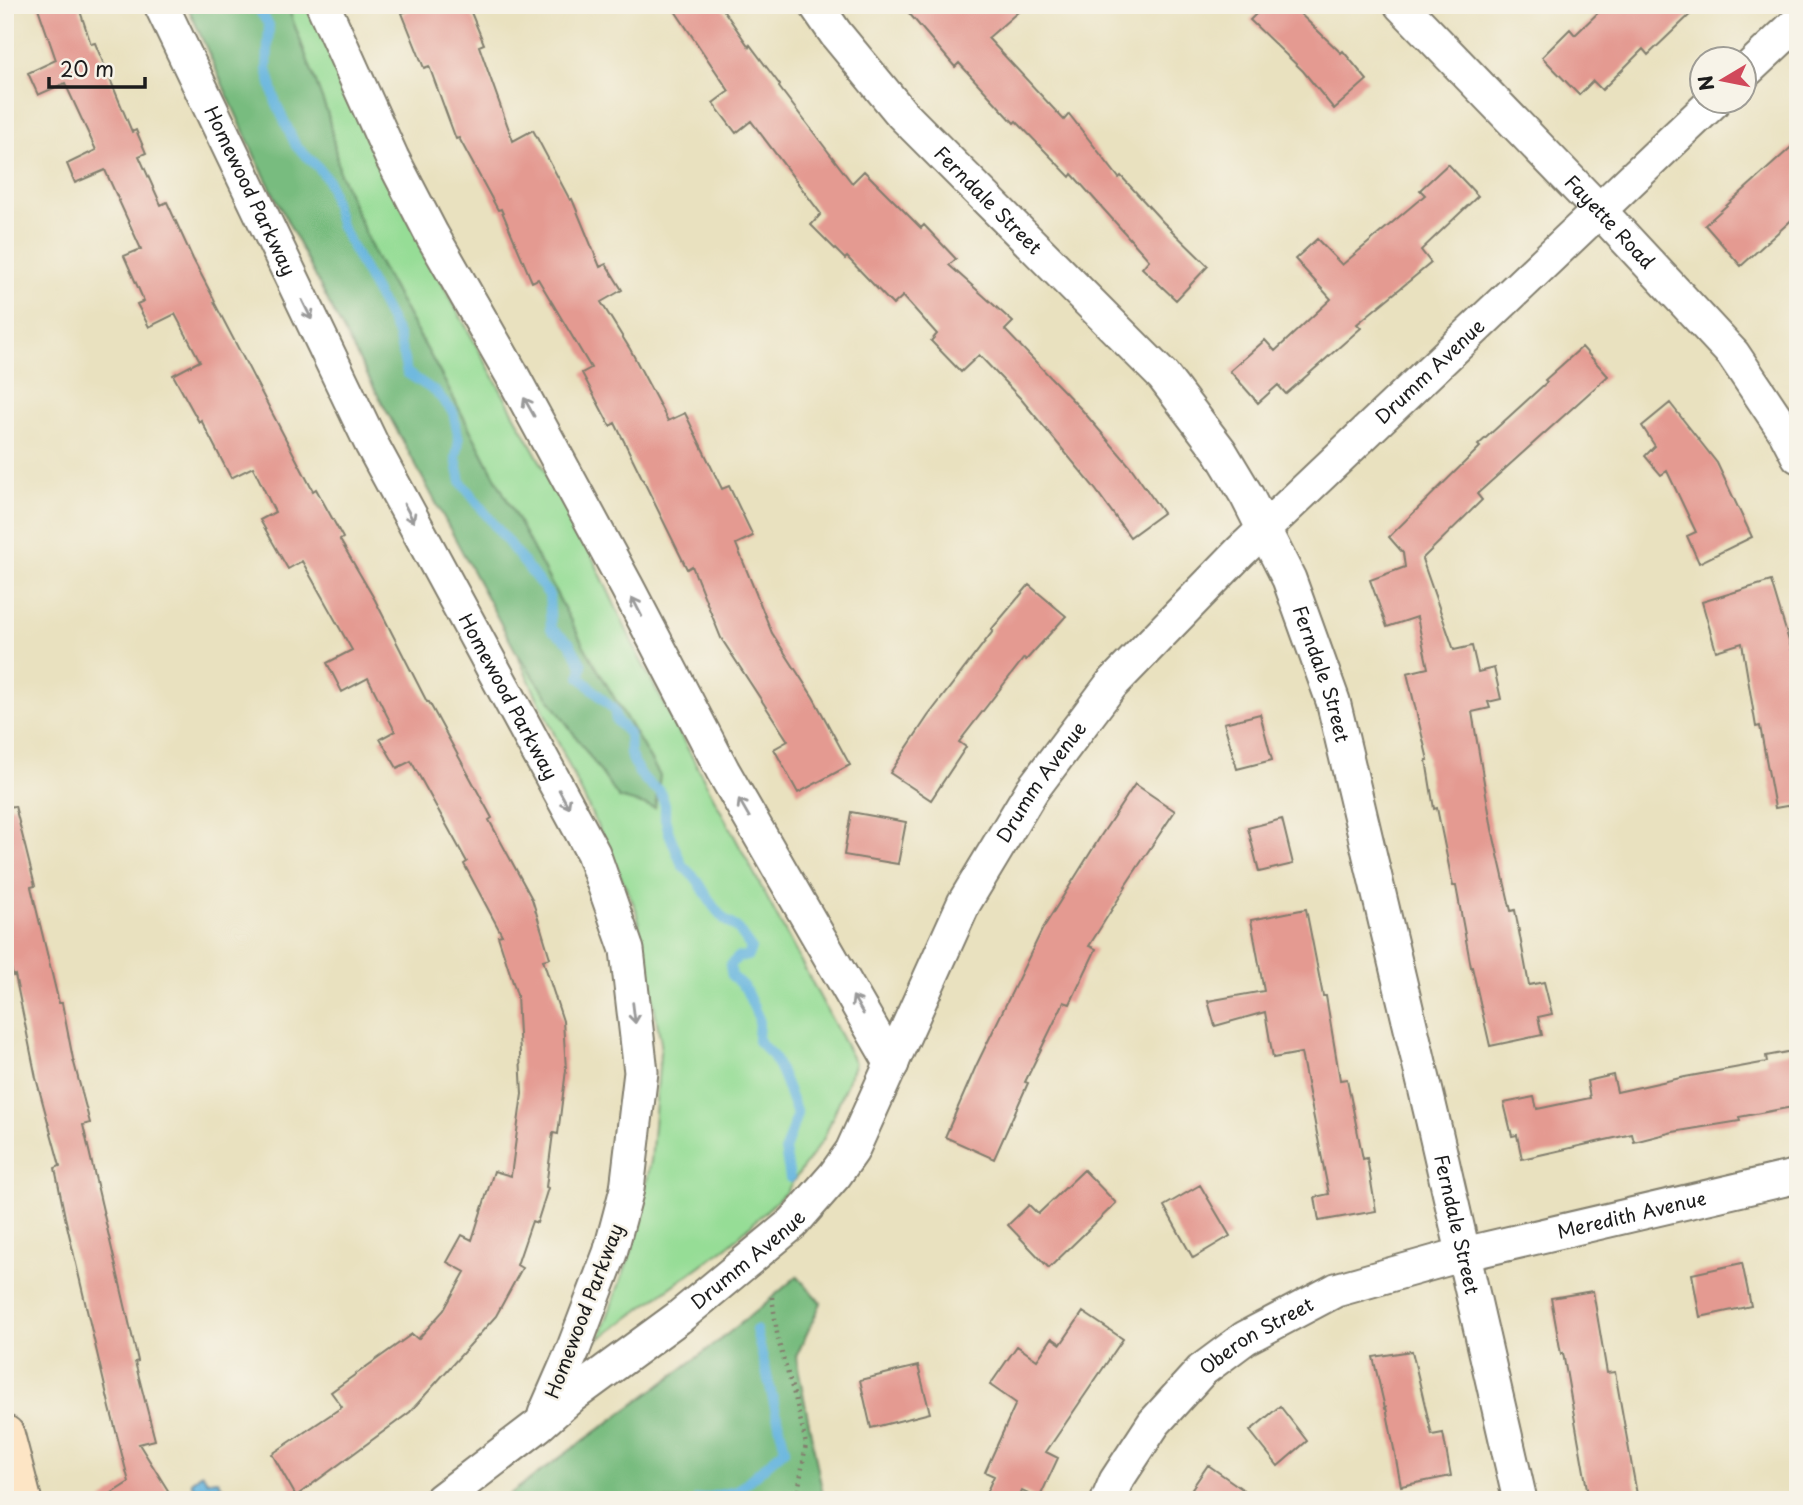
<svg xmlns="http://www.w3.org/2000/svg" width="1803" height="1505" font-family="'Playpen Sans',sans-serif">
<rect width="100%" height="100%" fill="#f7f3e8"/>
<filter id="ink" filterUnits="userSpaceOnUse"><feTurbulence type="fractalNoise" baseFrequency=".0143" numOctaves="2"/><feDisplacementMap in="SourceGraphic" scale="14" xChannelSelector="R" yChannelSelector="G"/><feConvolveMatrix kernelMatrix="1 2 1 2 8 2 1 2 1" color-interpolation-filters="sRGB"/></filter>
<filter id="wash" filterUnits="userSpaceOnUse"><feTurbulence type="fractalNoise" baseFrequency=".00686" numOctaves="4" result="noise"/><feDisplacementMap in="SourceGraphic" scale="28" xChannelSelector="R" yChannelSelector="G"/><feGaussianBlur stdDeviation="1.57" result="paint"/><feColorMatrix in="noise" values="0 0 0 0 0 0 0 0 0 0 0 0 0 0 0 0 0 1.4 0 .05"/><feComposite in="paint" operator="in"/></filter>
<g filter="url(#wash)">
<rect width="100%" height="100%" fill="#e9e1bf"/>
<path fill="#96dd96" stroke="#597c59" stroke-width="2" d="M 287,5 L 311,5 L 436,272 L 590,552 L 640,659 L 855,1063 L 824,1138 L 785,1193 L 732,1243 L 599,1339 L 632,1250 L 651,1161 L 661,1043 L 636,909 L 515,650 L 619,798 L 660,776 L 584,646 L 445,382 L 375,256 L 340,174 L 328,115 Z"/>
<path fill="#78bc7f" stroke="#4a6c4e" stroke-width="2" d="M 187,5 L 287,5 L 328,115 L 340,174 L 375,256 L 445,382 L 584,646 L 660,776 L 655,808 L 619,798 L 515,650 L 336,317 L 257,161 Z
M 797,1276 L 821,1303 L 796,1357 L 824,1500 L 502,1500 C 600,1427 706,1357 797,1276 Z"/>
<path fill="#63b4de" stroke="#40687d" stroke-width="2" d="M 202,1473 L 207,1481 L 218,1480 L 230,1500 L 192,1500 L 195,1490 L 191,1482 Z"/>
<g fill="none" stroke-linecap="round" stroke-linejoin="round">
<path stroke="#63b4de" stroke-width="10" d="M 256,5 L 269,25 L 267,69 L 276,103 L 296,146 L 318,167 L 328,180 L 340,224 L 398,335 L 407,373 L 436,392 L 453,412 L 459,440 L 456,458 L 461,482 L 549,595 L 551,629 L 569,642 L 582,665 L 580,677 L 614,710 L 616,720 L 629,734 L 630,754 L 639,773 L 650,785 L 660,791 L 665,805 L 665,819 L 669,833 L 682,865 L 698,881 L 713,906 L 725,920 L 737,928 L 751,948 L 748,956 L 738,957 L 730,966 L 732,976 L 745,988 L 759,1019 L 758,1041 L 773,1056 L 784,1079 L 797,1114 L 785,1150 L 790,1178
M 697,1500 L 737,1491 L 785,1449 L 756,1330"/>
</g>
<g id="blocks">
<path fill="#e49a91" d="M 37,5 L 78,5 L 91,44 L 95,43 L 132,132 L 136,130 L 146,153 L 139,156 L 161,205 L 167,202 L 193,259 L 215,301 L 214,302 L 313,491 L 316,489 L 343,538 L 340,540 L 375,600 L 427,702 L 429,702 L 492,818 L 489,820 L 532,899 L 550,958 L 543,960 L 563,1021 L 566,1070 L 558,1134 L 553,1133 L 546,1187 L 548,1188 L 537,1223 L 532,1221 L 517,1265 L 522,1268 L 496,1316 L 410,1412 L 296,1496 L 272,1454 L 342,1407 L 331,1392 L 412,1334 L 418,1339 L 444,1310 L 465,1272 L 447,1262 L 462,1235 L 472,1240 L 494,1171 L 511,1176 L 522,1094 L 517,995 L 498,936 L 502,935 L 464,864 L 467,862 L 411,761 L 397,768 L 380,739 L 395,731 L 368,678 L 342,692 L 327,663 L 352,650 L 302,561 L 288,569 L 260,520 L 275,512 L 253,467 L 231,478 L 201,420 L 199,422 L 173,375 L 200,361 L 175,314 L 149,327 L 137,304 L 144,301 L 124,256 L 141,249 L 105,170 L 75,183 L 67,164 L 96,150 L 65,83 L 38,95 L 28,73 L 56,60 Z
M 422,5 L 468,5 L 484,44 L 479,46 L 513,141 L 533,130 L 570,200 L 572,199 L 600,267 L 606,264 L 622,290 L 601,302 L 630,349 L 668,421 L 685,413 L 722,489 L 729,486 L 753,536 L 736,544 L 772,633 L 813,697 L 850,765 L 798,793 L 774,749 L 788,741 L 721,638 L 692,566 L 687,569 L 615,423 L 610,426 L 582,373 L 591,368 L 538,279 L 532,282 L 501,209 L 498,210 L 459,138 L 456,139 L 429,66 L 424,68 L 402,13 Z
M 671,5 L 720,5 L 749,47 L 750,45 L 780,85 L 779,87 L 852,183 L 864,171 L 921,228 L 924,225 L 956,259 L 949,265 L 1013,322 L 1005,330 L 1082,410 L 1130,466 L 1163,513 L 1130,537 L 1093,486 L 1021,399 L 979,355 L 961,372 L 931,341 L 937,334 L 903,296 L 893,305 L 847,257 L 845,259 L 811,225 L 821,214 L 751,121 L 736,133 L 713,103 L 729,91 Z
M 902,5 L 1026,5 L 988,38 L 1064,120 L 1069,114 L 1119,178 L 1121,176 L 1163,222 L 1208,266 L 1176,300 L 1142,268 L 1149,260 L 1072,174 L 1070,177 L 1016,121 L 1014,123 L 959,63 L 955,67 Z
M 1265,5 L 1291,5 L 1341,53 L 1343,51 L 1367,80 L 1334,109 L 1303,71 L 1250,20 Z
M 1606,5 L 1700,5 L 1648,55 L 1643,49 L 1602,90 L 1593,81 L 1579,95 L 1542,57 L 1570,29 L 1575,35 Z
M 1798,141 L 1798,214 L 1741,266 L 1705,225 Z
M 1448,164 L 1478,196 L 1421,250 L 1431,263 L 1357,324 L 1361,328 L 1286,394 L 1278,385 L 1258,403 L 1230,371 L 1265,340 L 1275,351 L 1331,299 L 1295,259 L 1317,239 L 1342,265 L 1425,195 L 1420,190 Z
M 1582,347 L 1608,376 L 1477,494 L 1482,500 L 1422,559 L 1454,650 L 1472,646 L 1478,672 L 1494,668 L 1501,699 L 1488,702 L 1490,708 L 1472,712 L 1492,829 L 1511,911 L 1515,910 L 1529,985 L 1544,982 L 1552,1014 L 1538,1017 L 1542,1035 L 1490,1046 L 1472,967 L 1471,967 L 1456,886 L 1453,886 L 1437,808 L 1434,809 L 1426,760 L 1428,760 L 1407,673 L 1428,668 L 1417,617 L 1387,627 L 1370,580 L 1405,567 L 1403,553 L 1389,537 L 1480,447 L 1478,445 L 1547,382 L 1545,380 Z
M 1670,403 L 1717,463 L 1752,537 L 1699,563 L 1687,536 L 1696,532 L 1667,471 L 1661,475 L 1645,456 L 1655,446 L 1642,426 Z
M 1771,581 L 1798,671 L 1798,804 L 1775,808 L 1760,726 L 1756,727 L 1742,643 L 1716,651 L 1702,602 Z
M 1029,585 L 1066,616 L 1026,660 L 1024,658 L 959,742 L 966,747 L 931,800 L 890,773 L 928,716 L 993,631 L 991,630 Z
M 1260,714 L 1272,760 L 1237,769 L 1224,723 Z
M 1135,784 L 1175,811 L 1125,886 L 1126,887 L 1089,946 L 1096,949 L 1070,1004 L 1064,1002 L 1025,1082 L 1028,1083 L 994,1159 L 945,1137 L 976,1066 L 1042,930 L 1102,834 Z
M 15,806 L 35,886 L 31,887 L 59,1003 L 62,1003 L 73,1059 L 90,1123 L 83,1125 L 138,1361 L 135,1362 L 155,1440 L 139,1444 L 174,1500 L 101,1500 L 129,1482 L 110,1408 L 65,1217 L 55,1168 L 60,1166 L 36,1078 L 15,975 L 13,976 L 5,942 L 5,807 Z
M 851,812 L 906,822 L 898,864 L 844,855 Z
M 1282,819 L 1293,864 L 1259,872 L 1248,828 Z
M 1306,909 L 1323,996 L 1326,996 L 1340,1080 L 1347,1079 L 1363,1159 L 1367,1158 L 1376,1211 L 1319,1221 L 1315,1197 L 1329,1194 L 1301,1053 L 1273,1058 L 1265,1012 L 1215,1026 L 1208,1001 L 1264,991 L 1251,920 Z
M 1798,1050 L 1798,1106 L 1739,1117 L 1740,1121 L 1673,1132 L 1634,1142 L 1632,1134 L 1522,1159 L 1517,1135 L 1512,1136 L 1504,1103 L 1534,1097 L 1537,1109 L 1590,1098 L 1587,1081 L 1613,1075 L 1617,1092 L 1685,1077 L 1767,1062 L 1766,1056 Z
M 1084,1170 L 1116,1203 L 1049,1268 L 1008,1225 L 1029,1205 L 1038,1214 Z
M 1200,1185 L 1230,1236 L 1193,1258 L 1164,1206 Z
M 1742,1263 L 1751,1306 L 1700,1317 L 1692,1274 Z
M 1593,1291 L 1607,1373 L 1615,1372 L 1638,1500 L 1589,1500 L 1563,1353 L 1561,1354 L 1551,1298 Z
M 1083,1312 L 1123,1339 L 1046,1452 L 1058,1458 L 1039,1499 L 1022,1491 L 1018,1500 L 983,1500 L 994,1476 L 985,1472 L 1016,1403 L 990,1385 L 1017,1346 L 1037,1360 L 1052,1338 L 1061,1344 Z
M 1412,1351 L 1432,1435 L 1443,1433 L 1451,1476 L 1401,1486 L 1386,1407 L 1385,1408 L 1373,1357 Z
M 918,1366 L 930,1413 L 871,1428 L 860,1380 Z
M 1280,1406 L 1307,1441 L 1278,1466 L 1250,1431 Z
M 1208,1465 L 1258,1500 L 1184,1500 Z"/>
</g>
</g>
<g filter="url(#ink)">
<use href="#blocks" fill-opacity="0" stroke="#827e6e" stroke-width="2"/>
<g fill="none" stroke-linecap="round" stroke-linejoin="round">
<defs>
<g id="street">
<path id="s1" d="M 161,5 L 372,445 L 593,853 L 627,950 L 641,1072 L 627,1189 L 610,1253 L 573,1350 L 545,1414"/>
<path d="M 323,5 L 392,158 L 432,235 L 511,373 L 627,587 L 723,771 L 892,1064"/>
<path id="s2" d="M 816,5 L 836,34 L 902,114 L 1163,376 L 1220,451 L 1247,496 L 1289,579 L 1333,701 L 1432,1117 L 1520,1500"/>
<path id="s3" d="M 1401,5 L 1598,209 L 1733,354 L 1786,433 L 1798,456"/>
<path d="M 1744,73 L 1798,22"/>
<path id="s4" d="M 441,1500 L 539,1425 L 573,1395 L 678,1318 L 793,1223 L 835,1175 L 852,1151 L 964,903 L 1032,790 L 1111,685 L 1240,552 L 1713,102"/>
<path id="s5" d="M 1108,1500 L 1116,1481 L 1154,1423 L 1202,1370 L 1245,1338 L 1336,1290 L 1464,1254 L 1798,1176"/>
</g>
<path id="secondary" d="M 5,1435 L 22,1500"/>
</defs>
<use href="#street" stroke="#827e6e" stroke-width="37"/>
<use href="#secondary" stroke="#827e6e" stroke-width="42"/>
<path stroke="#827e6e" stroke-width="4.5" stroke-dasharray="2 5" stroke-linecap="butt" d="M 772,1297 L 778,1340 L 796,1401 L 806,1444 L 797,1498 L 794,1500"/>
<use href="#street" stroke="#fff" stroke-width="33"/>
<use href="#secondary" stroke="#fde5c5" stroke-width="38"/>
</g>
<defs><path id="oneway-shaft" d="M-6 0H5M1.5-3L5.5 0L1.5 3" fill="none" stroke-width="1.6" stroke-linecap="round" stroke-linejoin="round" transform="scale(1.75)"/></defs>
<g stroke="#999">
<use href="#oneway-shaft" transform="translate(307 310) rotate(64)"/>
<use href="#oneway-shaft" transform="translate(529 407) rotate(-119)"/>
<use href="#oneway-shaft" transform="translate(409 513) rotate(62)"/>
<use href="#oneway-shaft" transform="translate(637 607) rotate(-117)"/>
<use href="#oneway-shaft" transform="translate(564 799) rotate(62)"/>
<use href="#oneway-shaft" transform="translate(744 808) rotate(-120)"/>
<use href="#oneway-shaft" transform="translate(858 1005) rotate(-120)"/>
<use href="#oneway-shaft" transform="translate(634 1013) rotate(83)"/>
</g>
</g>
<g text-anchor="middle" stroke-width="5" stroke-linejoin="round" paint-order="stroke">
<g font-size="19" fill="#1c1c1c" stroke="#f7f3e8">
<text dy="7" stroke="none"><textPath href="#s1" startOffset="206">Homewood Parkway</textPath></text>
<text dy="7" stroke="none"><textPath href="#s2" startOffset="261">Ferndale Street</textPath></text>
<text dy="7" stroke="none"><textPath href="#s3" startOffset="301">Fayette Road</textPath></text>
<text dy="7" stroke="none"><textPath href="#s4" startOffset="1524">Drumm Avenue</textPath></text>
<text dy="7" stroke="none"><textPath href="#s2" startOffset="849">Ferndale Street</textPath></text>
<text dy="7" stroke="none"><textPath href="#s1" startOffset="774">Homewood Parkway</textPath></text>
<text dy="7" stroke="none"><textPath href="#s4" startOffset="957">Drumm Avenue</textPath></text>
<text dy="7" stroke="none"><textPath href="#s5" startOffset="623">Meredith Avenue</textPath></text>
<text dy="7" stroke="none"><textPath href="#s2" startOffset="1416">Ferndale Street</textPath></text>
<text dy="7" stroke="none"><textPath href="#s4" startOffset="390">Drumm Avenue</textPath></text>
<text transform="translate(584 1311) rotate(-69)" y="7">Homewood Parkway</text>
<text dy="7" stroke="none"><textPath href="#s5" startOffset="226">Oberon Street</textPath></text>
</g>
</g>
<rect width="1803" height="1505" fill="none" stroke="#f7f3e8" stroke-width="28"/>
<g transform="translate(1723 80) rotate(260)"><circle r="33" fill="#f7f3e8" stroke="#9f9d96" stroke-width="2"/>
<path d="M0-5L12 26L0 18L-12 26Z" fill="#d1495b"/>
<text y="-10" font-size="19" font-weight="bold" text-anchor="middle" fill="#1c1c1c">N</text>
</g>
<path d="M49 77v10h96v-10" fill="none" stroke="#1c1c1c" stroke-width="3.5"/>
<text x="60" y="77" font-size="21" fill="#1c1c1c" stroke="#f7f3e8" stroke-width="5" paint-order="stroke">20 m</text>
</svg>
